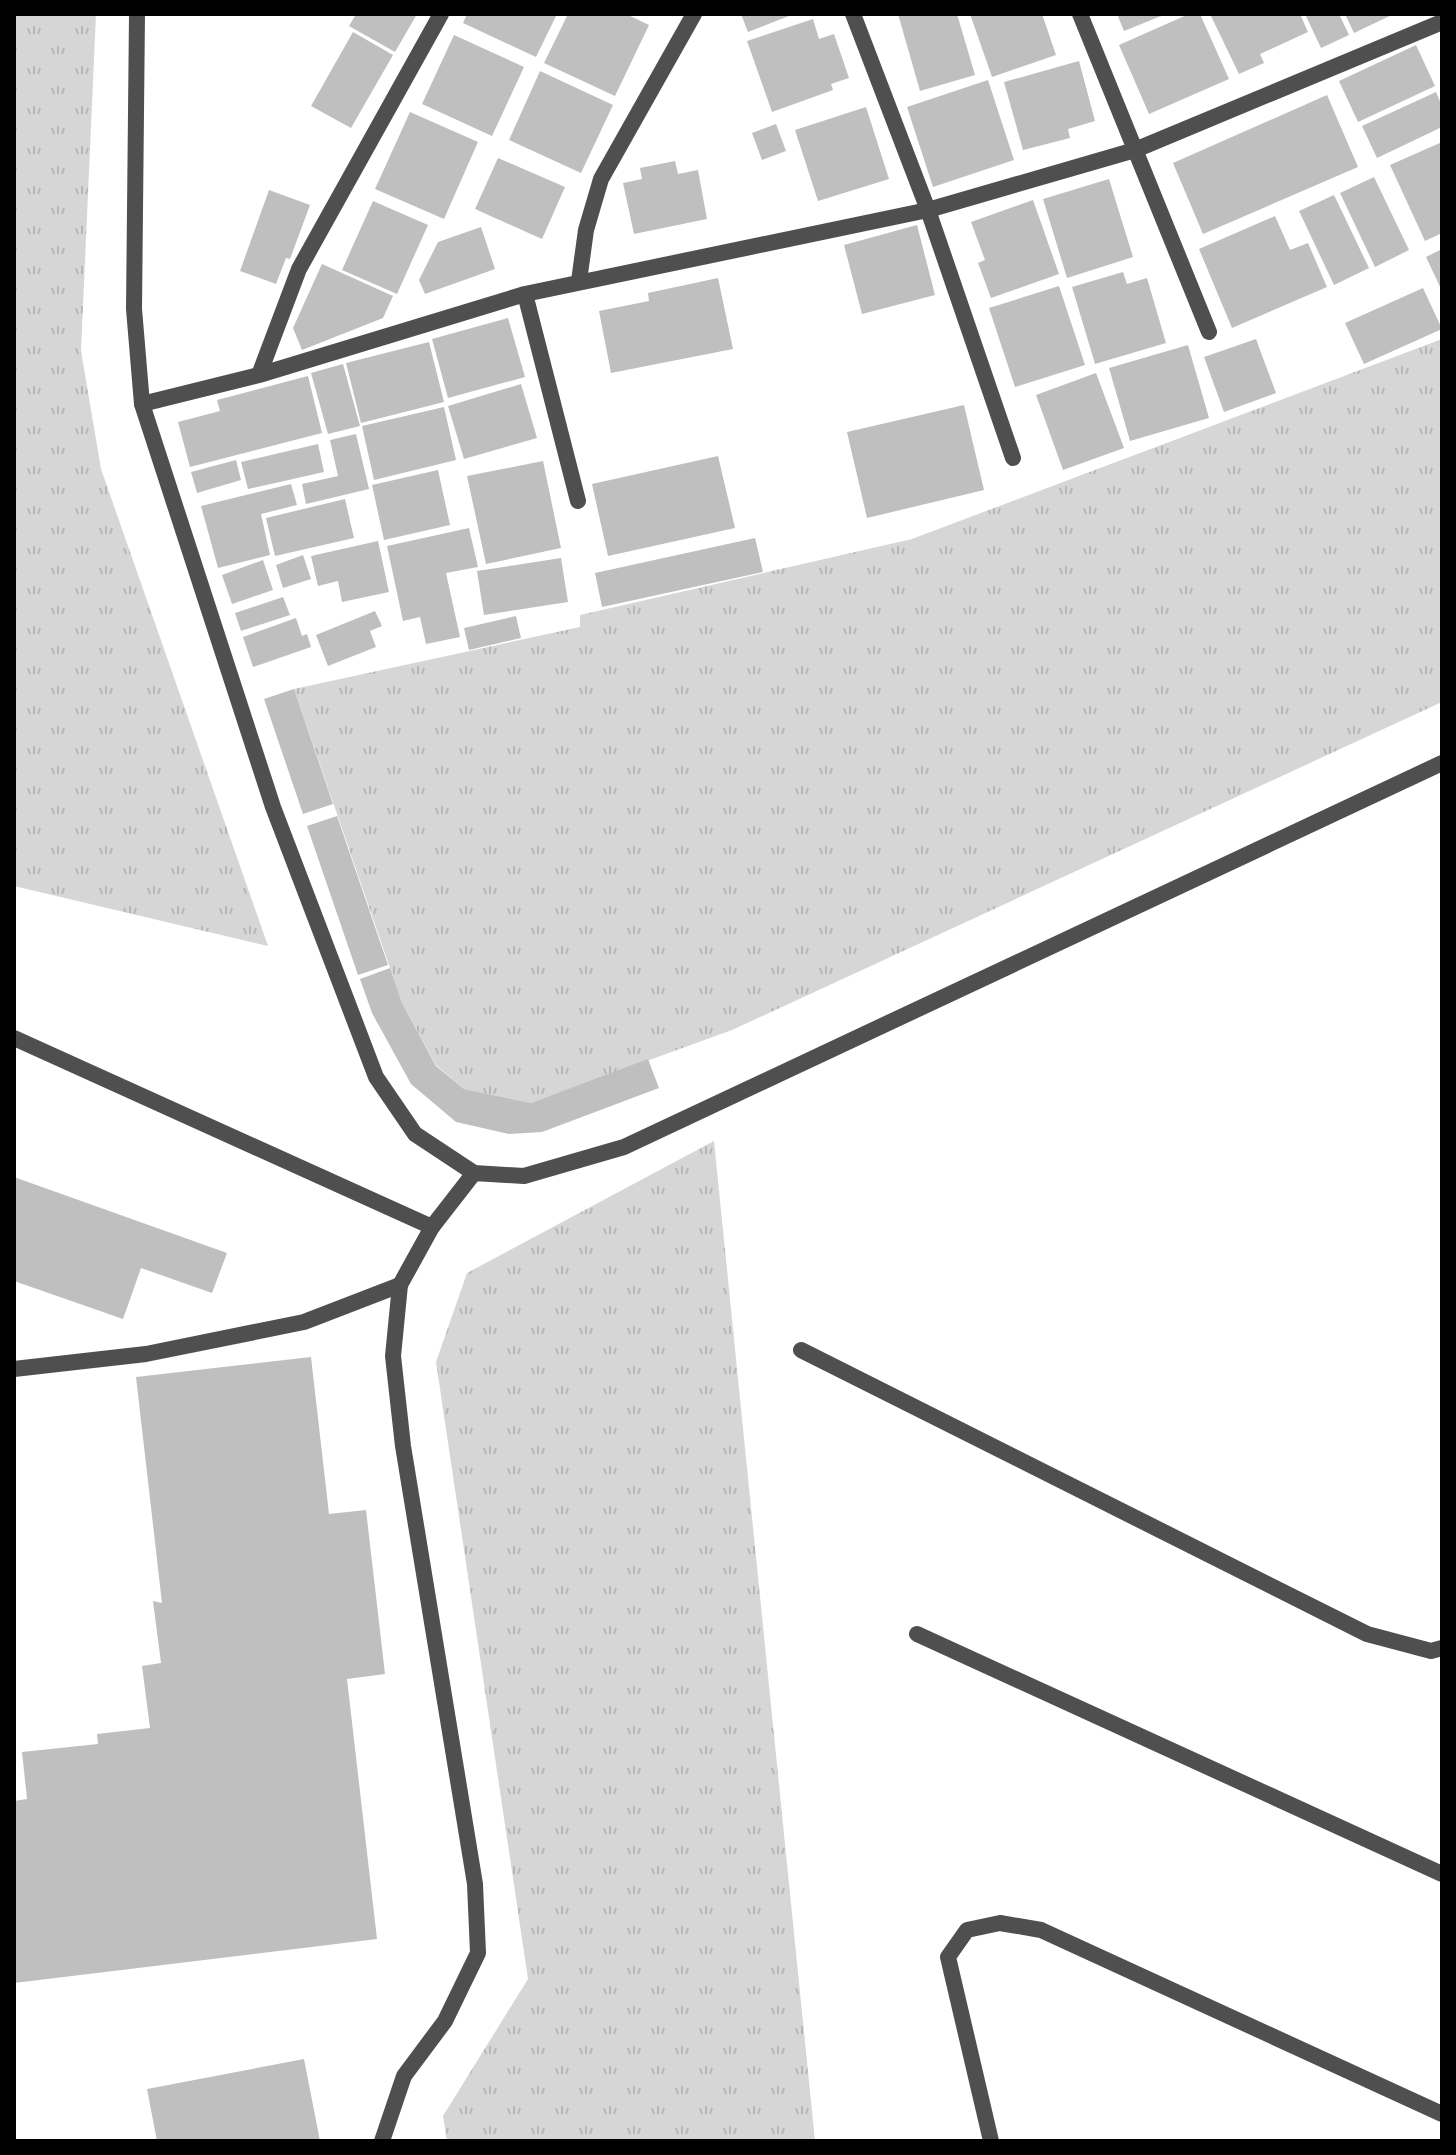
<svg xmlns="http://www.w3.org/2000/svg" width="1456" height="2155" font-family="Lato,sans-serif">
<defs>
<pattern id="grass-tufts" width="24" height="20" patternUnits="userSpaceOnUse" patternTransform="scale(2)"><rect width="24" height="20" fill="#d6d6d6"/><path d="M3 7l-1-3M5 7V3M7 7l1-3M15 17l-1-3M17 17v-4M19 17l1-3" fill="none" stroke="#b6b6b6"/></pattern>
</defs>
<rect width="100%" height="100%" fill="#fff"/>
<path fill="url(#grass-tufts)" d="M 14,14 L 96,14 L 81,351 L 101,469 L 268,946 L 14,886 Z
M 1442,339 L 1442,702 L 732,1030 L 531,1103 L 464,1089 L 436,1065 L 402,1003 L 294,689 L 580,627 L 580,615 L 912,539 Z
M 714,1141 L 815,2141 L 447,2141 L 443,2116 L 528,1979 L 436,1362 L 467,1273 Z"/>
<path fill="#bfbfbf" d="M 356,14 L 417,14 L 395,52 L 349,26 Z
M 467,14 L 557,14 L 536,57 L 463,23 Z
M 568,14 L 626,14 L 649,25 L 615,96 L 544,63 Z
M 741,14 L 794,14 L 748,32 Z
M 898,14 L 957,14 L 975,75 L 920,91 Z
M 970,14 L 1042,14 L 1056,55 L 992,77 Z
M 1117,14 L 1166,14 L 1124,31 Z
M 1189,14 L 1200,14 L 1229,79 L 1149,114 L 1119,45 Z
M 1210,14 L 1300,14 L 1308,32 L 1260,54 L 1264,63 L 1239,74 Z
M 1305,14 L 1339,14 L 1349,35 L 1321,48 Z
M 1345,14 L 1394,14 L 1354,33 Z
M 813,19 L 819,39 L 834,34 L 849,78 L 831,84 L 833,90 L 772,112 L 747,41 Z
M 353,32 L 393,55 L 351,128 L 311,106 Z
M 454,35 L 524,67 L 492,136 L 422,104 Z
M 1416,45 L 1435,86 L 1358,122 L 1339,81 Z
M 1079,61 L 1095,121 L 1068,129 L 1070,138 L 1023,150 L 1004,82 Z
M 540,71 L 613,105 L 581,173 L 509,140 Z
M 988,80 L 1014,160 L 933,187 L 907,107 Z
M 1436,92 L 1442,106 L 1442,127 L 1377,158 L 1362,126 Z
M 1327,95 L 1358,167 L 1203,234 L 1173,163 Z
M 866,107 L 889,179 L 818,201 L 795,130 Z
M 410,112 L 478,142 L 444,219 L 375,189 Z
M 776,124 L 786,151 L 762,160 L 752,133 Z
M 1442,142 L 1442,233 L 1425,241 L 1390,165 Z
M 498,158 L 565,187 L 542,239 L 475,209 Z
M 675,161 L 678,174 L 698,170 L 707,219 L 634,234 L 623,183 L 642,179 L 640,168 Z
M 1374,177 L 1409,250 L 1375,267 L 1340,193 Z
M 1109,179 L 1133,257 L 1067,278 L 1043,199 Z
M 269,190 L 310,205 L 290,259 L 286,258 L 276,284 L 240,271 Z
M 1334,195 L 1369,268 L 1334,285 L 1299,211 Z
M 1033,200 L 1059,274 L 991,298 L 978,263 L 985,260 L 971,222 Z
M 373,201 L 428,225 L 397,294 L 342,270 Z
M 1275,216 L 1290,250 L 1308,243 L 1327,287 L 1232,328 L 1199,249 Z
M 917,225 L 935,295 L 862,314 L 844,245 Z
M 481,227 L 495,269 L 425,294 L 419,280 L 438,242 Z
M 1442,249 L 1442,291 L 1426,257 Z
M 322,264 L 393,296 L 383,318 L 302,350 L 293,328 Z
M 1123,272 L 1127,284 L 1147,278 L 1166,343 L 1095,364 L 1072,287 Z
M 718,278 L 733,349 L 611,373 L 599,311 L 649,301 L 648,293 Z
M 1059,286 L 1085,365 L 1015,387 L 989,308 Z
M 1423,288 L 1442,329 L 1364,364 L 1345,323 Z
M 508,318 L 525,377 L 448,398 L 432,339 Z
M 1256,339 L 1276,393 L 1224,412 L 1204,357 Z
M 429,342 L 444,402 L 361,423 L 346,363 Z
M 1188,345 L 1209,418 L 1130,441 L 1109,368 Z
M 343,364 L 360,426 L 328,434 L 311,373 Z
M 1096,373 L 1124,448 L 1063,470 L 1036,395 Z
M 308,376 L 322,433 L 190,467 L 178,422 L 220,411 L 217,400 Z
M 521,384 L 537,438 L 464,459 L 448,406 Z
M 964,405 L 984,490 L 867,518 L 847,432 Z
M 444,407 L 456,460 L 374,480 L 362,426 Z
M 356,434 L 369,489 L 306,504 L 302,484 L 338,476 L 330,440 Z
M 318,444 L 324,472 L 248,489 L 241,462 Z
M 718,456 L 735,528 L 608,556 L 592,484 Z
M 236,460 L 241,480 L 197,493 L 191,472 Z
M 543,461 L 561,548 L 486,564 L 467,476 Z
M 438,470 L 450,525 L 384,540 L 372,485 Z
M 291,484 L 297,505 L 261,514 L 270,555 L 218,568 L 201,506 Z
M 345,499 L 354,538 L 275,556 L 266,518 Z
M 469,528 L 478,567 L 446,573 L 460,637 L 426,644 L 420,617 L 403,621 L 387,546 Z
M 755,538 L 763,572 L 602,607 L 595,573 Z
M 378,541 L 389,592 L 342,602 L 338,581 L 318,586 L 311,556 Z
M 303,555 L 311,579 L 283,588 L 276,565 Z
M 561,558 L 568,602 L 484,615 L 477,571 Z
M 263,560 L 273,590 L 232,604 L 222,575 Z
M 283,597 L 290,615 L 241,631 L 235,613 Z
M 375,611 L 382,626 L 370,631 L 376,647 L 328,666 L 316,635 Z
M 516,616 L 521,638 L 469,650 L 464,628 Z
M 296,618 L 302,636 L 307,634 L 311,647 L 253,667 L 243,637 Z
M 294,689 L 333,804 L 303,814 L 264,699 Z
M 337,816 L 388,965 L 358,975 L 307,826 Z
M 390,968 L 402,1003 L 436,1066 L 464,1089 L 531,1103 L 648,1059 L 659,1088 L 542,1132 L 509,1134 L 456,1122 L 411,1084 L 372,1013 L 360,979 Z
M 14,1177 L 227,1253 L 212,1293 L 141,1268 L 123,1319 L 14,1281 Z
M 311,1357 L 329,1514 L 366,1510 L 385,1674 L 347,1679 L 377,1939 L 14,1983 L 14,1801 L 27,1799 L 22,1752 L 98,1744 L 97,1734 L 150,1728 L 142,1666 L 161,1663 L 153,1601 L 162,1603 L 136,1377 Z
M 304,2059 L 320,2141 L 157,2141 L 147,2089 Z"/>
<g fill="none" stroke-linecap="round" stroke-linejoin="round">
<path stroke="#4f4f4f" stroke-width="16" d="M 853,14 L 928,210 L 1013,458
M 1080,14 L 1209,332
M 579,281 L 586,230 L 601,179 L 694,14
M 525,294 L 578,501
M 259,375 L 299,269 L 441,14
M 142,404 L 259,375 L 525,294 L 928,210 L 1135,150 L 1442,22
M 14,1038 L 432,1227
M 801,1350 L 1367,1634 L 1431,1651 L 1442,1648
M 14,1369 L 146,1354 L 304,1322 L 400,1285
M 917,1634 L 1442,1874
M 991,2141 L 948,1957 L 967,1930 L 1000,1923 L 1041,1930 L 1442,2114"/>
<path stroke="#4f4f4f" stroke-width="16" d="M 137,14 L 134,309 L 142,404 L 273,807 L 376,1077 L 415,1134 L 474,1173 L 524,1176 L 624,1147 L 1442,763
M 382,2141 L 404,2076 L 445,2021 L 478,1953 L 475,1884 L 403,1446 L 393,1356 L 400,1285 L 432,1227 L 474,1173"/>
</g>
<rect width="1456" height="2155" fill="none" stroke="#000000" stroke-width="32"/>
</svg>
